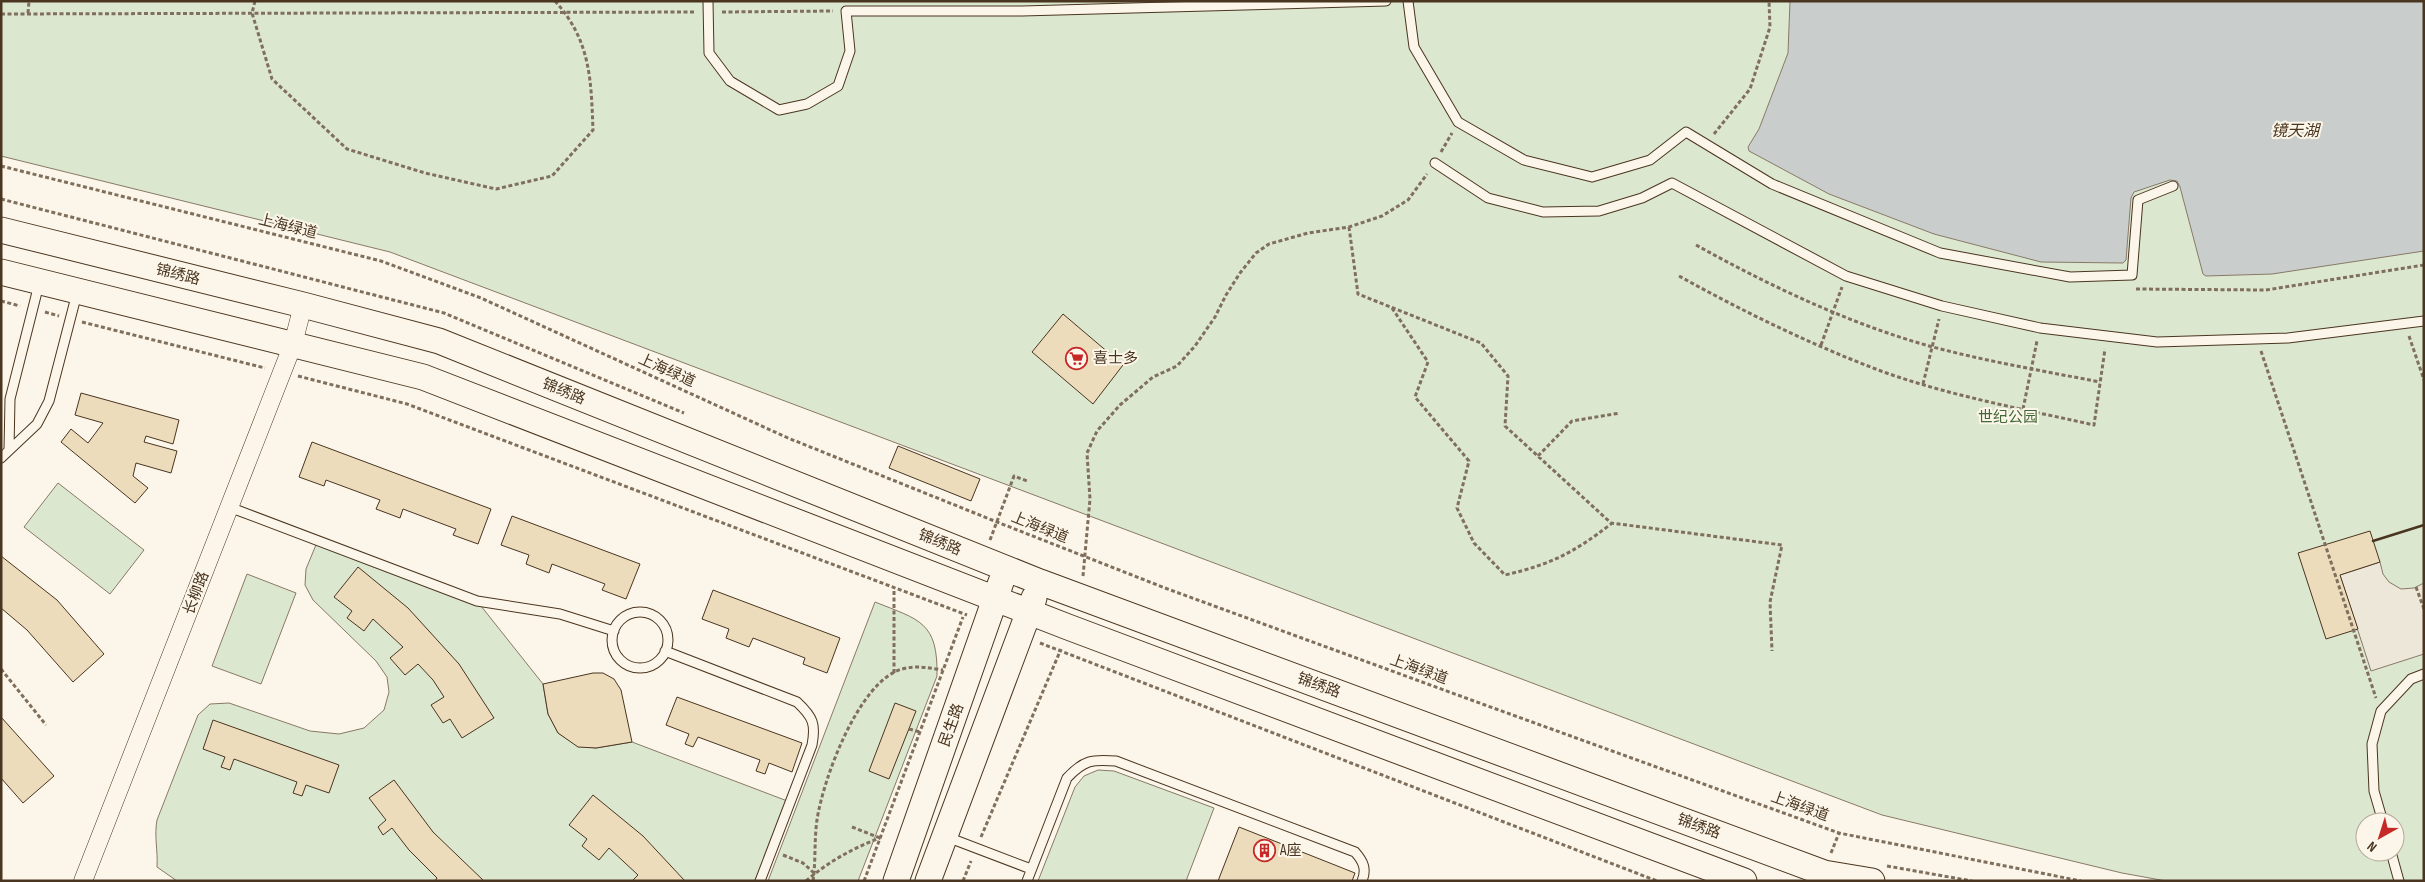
<svg xmlns="http://www.w3.org/2000/svg" width="2425" height="882" font-family="'Sofia Sans Condensed','Noto Sans SC',sans-serif">
<rect width="100%" height="100%" fill="#fbf6e9"/>
<path fill="#dce7d0" stroke="#887966" fill-rule="evenodd" d="M 1,1 L 2424,1 L 2424,881 L 2166,881 L 2122,873 L 1882,815 L 390,252 L 1,156 ZM 2365,822 L 2395,822 L 2395,852 L 2365,852 Z
M 58,483 L 144,550 L 110,594 L 24,527 Z
M 318,540 L 477,601 L 543,684 L 548,714 L 558,733 L 578,746 L 596,748 L 632,742 L 790,802 L 760,881 L 177,881 L 157,867 C 158,850 154,836 157,820 L 198,715 L 210,704 L 229,703 L 310,731 L 339,734 L 364,728 L 384,710 L 389,692 L 387,677 L 376,661 L 313,600 L 305,585 L 306,569 Z
M 247,574 L 296,593 L 261,684 L 212,666 Z
M 875,602 C 920,620 938,622 937,676 L 858,881 L 768,881 Z
M 1098,770 L 1114,771 L 1214,808 L 1186,881 L 1038,881 L 1075,787 L 1084,776 Z"/>
<path fill="#ede7d9" stroke="#887966" d="M 2380,562 L 2383,574 L 2389,582 L 2401,589 L 2414,588 L 2424,583 L 2424,654 L 2371,671 L 2340,575 Z"/>
<path fill="#c9cecd" stroke="#887966" d="M 1790,1 L 2424,1 L 2424,251 L 2272,274 L 2206,276 L 2203,274 L 2180,187 L 2177,181 L 2170,180 L 2134,192 L 2131,198 L 2126,260 L 2123,263 L 2041,262 L 1934,234 L 1829,194 L 1749,151 L 1748,147 L 1759,129 L 1788,53 Z"/>
<path fill="#ecdcbc" stroke="#4a3520" d="M 1063,314 L 1123,365 L 1093,404 L 1032,352 Z
M 81,393 L 179,420 L 173,444 L 146,436 L 144,442 L 177,451 L 171,473 L 136,463 L 133,476 L 148,488 L 135,503 L 61,442 L 71,429 L 88,443 L 103,423 L 75,415 Z
M 312,442 L 491,509 L 478,544 L 453,535 L 456,529 L 403,509 L 400,518 L 376,509 L 380,500 L 326,480 L 324,486 L 299,477 Z
M 898,446 L 980,479 L 971,501 L 889,468 Z
M 512,516 L 640,564 L 626,599 L 602,590 L 605,584 L 552,564 L 549,573 L 526,564 L 529,555 L 501,545 Z
M 2370,531 L 2380,562 L 2340,575 L 2358,629 L 2326,639 L 2298,553 Z
M 1,556 L 57,600 L 104,654 L 73,682 L 27,630 L 1,608 Z
M 358,567 L 408,608 L 459,664 L 494,718 L 462,738 L 450,719 L 443,723 L 431,705 L 444,697 L 433,680 L 418,664 L 405,675 L 390,658 L 403,647 L 373,619 L 364,631 L 347,618 L 352,611 L 334,597 Z
M 713,590 L 840,638 L 827,673 L 803,664 L 805,658 L 753,638 L 749,647 L 726,638 L 729,629 L 702,619 Z
M 593,673 L 603,673 L 614,679 L 621,690 L 632,742 L 596,748 L 578,747 L 558,733 L 548,714 L 543,684 Z
M 677,697 L 802,743 L 792,772 L 769,763 L 765,774 L 756,771 L 760,760 L 698,737 L 693,747 L 685,744 L 689,734 L 666,725 Z
M 895,703 L 916,711 L 889,779 L 869,771 Z
M 1,717 L 54,776 L 23,803 L 1,778 Z
M 213,720 L 339,765 L 329,793 L 306,785 L 302,796 L 293,793 L 297,782 L 234,759 L 230,770 L 221,767 L 225,757 L 203,749 Z
M 394,780 L 433,832 L 484,881 L 435,881 L 437,878 L 409,850 L 392,828 L 383,835 L 378,827 L 386,820 L 369,798 Z
M 593,795 L 643,836 L 685,881 L 632,881 L 638,875 L 609,848 L 599,860 L 582,846 L 587,839 L 569,825 Z
M 1239,827 L 1355,873 L 1352,881 L 1218,881 Z"/>
<g fill="none" stroke-linecap="round" stroke-linejoin="round">
<defs>
<path id="service" d="M 708,1 L 709,53 L 730,81 L 779,110 L 807,104 L 838,86 L 850,51 L 846,11 L 1022,11 L 1386,1
M 1408,1 L 1414,47 L 1458,122 L 1524,160 L 1592,177 L 1650,160 L 1686,132 L 1772,184 L 1940,253 L 2070,277 L 2132,275 L 2138,200 L 2173,186
M 1435,163 L 1488,198 L 1543,212 L 1599,211 L 1642,198 L 1672,183 L 1846,276 L 1942,306 L 2040,328 L 2157,342 L 2288,338 L 2424,321
M 9,450 L 10,399 L 39,284
M 1,458 L 37,424 L 49,401 L 77,293
M 229,507 L 477,601 L 560,614 L 614,631
M612 640a28 28 0 1 1 56 0a28 28 0 1 1-56 0Z
M 665,651 L 797,702 C 813,717 816,724 812,745 L 760,881
M 2383,822 L 2374,791 L 2372,744 L 2381,711 L 2411,679 L 2424,674
M 947,837 L 1031,869
M 2391,852 L 2399,881
M 1027,881 L 1067,778 C 1084,760 1092,759 1116,761 L 1355,852 C 1363,861 1367,869 1362,881"/>
<path id="minor" d="M 83,881 L 293,344 L 303,305"/>
<path id="secondary" d="M 1,230 L 303,305 L 439,341 L 1040,582 L 1824,873 L 1872,881
M 1,272 L 423,377 L 1068,627 L 1744,881
M 896,881 L 1001,582
M 928,881 L 1034,598"/>
</defs>
<use href="#service" stroke="#4a3520" stroke-width="11"/>
<use href="#minor" stroke="#4a3520" stroke-width="19"/>
<use href="#secondary" stroke="#4a3520" stroke-width="27"/>
<path stroke="#7f6f5c" stroke-width="3" stroke-dasharray="4 2.5" stroke-linecap="butt" d="M 255,1 L 252,13 L 272,79 L 347,149 L 425,173 L 496,189 L 552,176 L 593,130 C 591,80 591,41 555,1
M 722,12 L 833,11
M 28,13 L 29,1
M 1,14 L 695,12
M 1714,134 L 1750,89 L 1770,27 L 1769,1
M 1441,152 L 1452,133
M 1,166 L 381,261 L 481,298 L 788,438 L 997,522 L 1165,588 L 1485,705 L 1839,833 L 2081,881
M 1,199 L 444,313 L 684,413
M 1349,227 L 1358,294 L 1481,343 L 1508,376 L 1505,426 L 1611,523 L 1782,545 L 1770,602 L 1772,651
M 1696,245 C 1770,286 1848,323 1929,346 C 1985,361 2043,371 2100,382
M 1679,276 C 1744,312 1812,345 1881,371 C 1950,396 2023,409 2094,425 L 2105,349
M 2136,289 L 2266,290 L 2424,265
M 1,301 L 20,306
M 1392,308 L 1428,362 L 1415,397 L 1469,461 L 1457,508 L 1474,543 L 1505,575 C 1552,564 1573,553 1611,524
M 45,312 L 59,316
M 82,322 L 265,368
M 2409,336 L 2424,380
M 1821,345 L 1842,287
M 2261,351 L 2376,698
M 298,376 L 407,404 L 967,615
M 1923,384 L 1939,319
M 2023,409 L 2037,341
M 1538,456 L 1572,421 L 1620,413
M 990,540 L 1014,476 L 1027,481
M 1083,576 L 1090,499 L 1087,453 L 1097,431 L 1120,405 L 1153,377 L 1177,366 L 1195,346 L 1215,317 L 1226,295 L 1240,273 L 1256,253 L 1269,244 L 1308,233 L 1349,227 L 1382,216 L 1408,200 L 1427,174
M 2416,587 L 2424,609
M 1040,643 L 1657,881
M 1,669 L 46,725
M 894,673 L 894,588
M 909,729 L 920,732
M 852,827 L 880,838
M 981,837 L 1061,649
M 1831,853 L 1839,833
M 783,855 L 803,863 L 814,873
M 1887,866 L 1972,881
M 806,881 C 828,862 853,848 880,838
M 813,881 C 816,861 814,840 817,820 C 823,779 859,681 902,669 C 917,665 929,668 943,670
M 864,881 L 963,617
M 963,881 L 971,861"/>
<use href="#service" stroke="#fbf6e9" stroke-width="9"/>
<use href="#minor" stroke="#fbf6e9" stroke-width="18"/>
<use href="#secondary" stroke="#fbf6e9" stroke-width="25"/>
<path stroke="#4a3520" stroke-width="2.5" d="M 2373,541 L 2424,525"/>
</g>
<defs>
<symbol id="supermarket-ring" viewBox="-11 -11 22 22"><circle r="9.5" fill="#fbf6e9" stroke="#c62828" stroke-width="1.5"/><path d="M-6-5.5h2.5l.6 2H6L4.5 2H-2.5L-4.4-4H-6ZM-1.5 3.2a1.3 1.3 0 1 0 .1 0ZM3 3.2a1.3 1.3 0 1 0 .1 0Z" fill="#c62828"/></symbol>
<symbol id="building-ring" viewBox="-11 -11 22 22"><circle r="9.5" fill="#fbf6e9" stroke="#c62828" stroke-width="1.5"/><path d="M-4-6H4V6H1V3H-1V6H-4ZM-2.5-4.3h1.7v1.8h-1.7ZM.8-4.3h1.7v1.8H.8ZM-2.5-1h1.7V.8h-1.7ZM.8-1h1.7V.8H.8Z" fill="#c62828"/></symbol>
</defs>
<g fill-rule="evenodd">
<use href="#supermarket-ring" x="1064" y="346" width="25" height="25"/>
<use href="#building-ring" x="1252" y="838" width="25" height="25"/>
</g>
<g text-anchor="middle" stroke-width="4" stroke-linejoin="round" paint-order="stroke">
<g font-size="15" fill="#4a3520" stroke="#fbf6e9">
<text transform="translate(288 226) rotate(14)" y="5">上海绿道</text>
<text transform="translate(178 274) rotate(14)" y="5">锦绣路</text>
<text transform="translate(667 370) rotate(24)" y="5">上海绿道</text>
<text transform="translate(564 391) rotate(22)" y="5">锦绣路</text>
<text transform="translate(1040 527) rotate(22)" y="5">上海绿道</text>
<text transform="translate(940 542) rotate(22)" y="5">锦绣路</text>
<text transform="translate(196 593) rotate(-69)" y="5">长柳路</text>
<text transform="translate(1419 669) rotate(20)" y="5">上海绿道</text>
<text transform="translate(1319 685) rotate(20)" y="5">锦绣路</text>
<text transform="translate(951 725) rotate(-70)" y="5">民生路</text>
<text transform="translate(1800 806) rotate(20)" y="5">上海绿道</text>
<text transform="translate(1699 826) rotate(20)" y="5">锦绣路</text>
</g>
<g font-size="15" fill="#4a3520" stroke="#fbf6e9" text-anchor="start">
<text x="1093" y="363">喜士多</text>
<text x="1280" y="855">A座</text>
</g>
<g font-size="15" fill="#436837" stroke="#fbf6e9">
<text x="2008" y="422">世纪公园</text>
</g>
<g font-size="16" font-style="italic" fill="#4a3520" stroke="#fbf6e9">
<text x="2295" y="136">镜天湖</text>
</g>
</g>
<rect width="2425" height="882" fill="none" stroke="#4a3520" stroke-width="5"/>
<g transform="translate(2380 837) rotate(219)"><circle r="24" fill="#fbf6e9" stroke="#b4a999"/>
<path d="M0-4L9 19L0 12L-9 19Z" fill="#c62828"/>
<text y="-8" font-size="14" font-weight="bold" text-anchor="middle" fill="#4a3520">N</text>
</g>
</svg>
